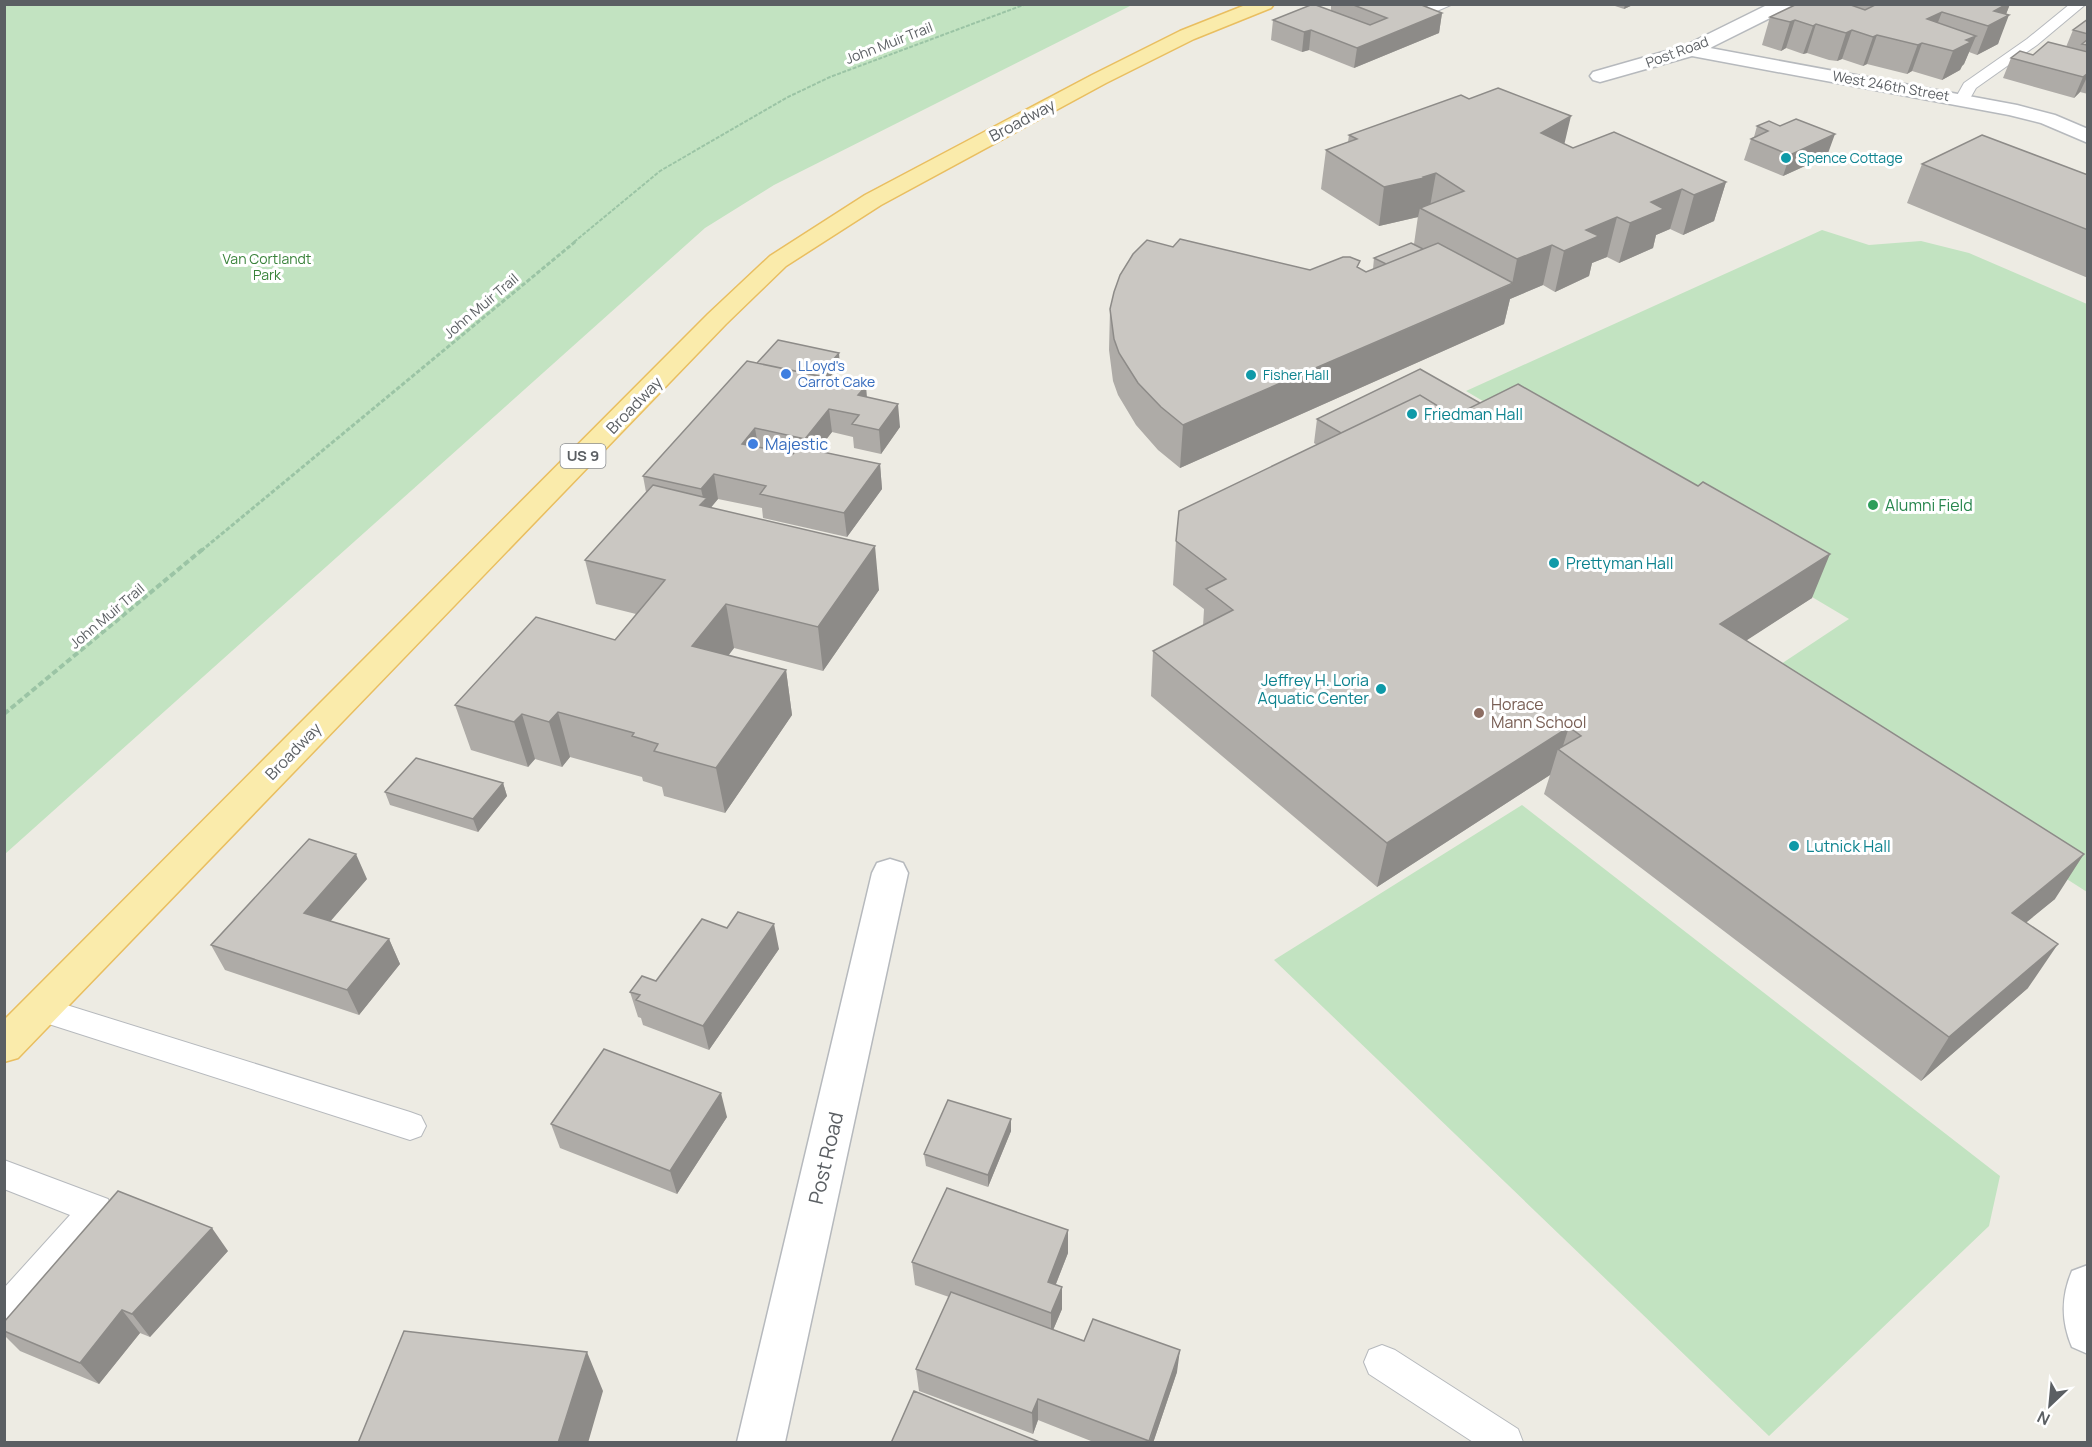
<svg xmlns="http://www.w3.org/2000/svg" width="2092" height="1447" font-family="Manrope,sans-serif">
<rect width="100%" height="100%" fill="#edebe3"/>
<path fill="#c2e3c1" d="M 4,5 L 5,4 L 1132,5 L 774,185 L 705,228 L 5,854 Z
M 1822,230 L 1869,245 L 1921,241 L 1969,253 L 2087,304 L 2087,892 L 1757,680 L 1849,619 L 1466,391 Z
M 1522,805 L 2000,1176 L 1989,1226 L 1769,1436 L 1274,960 Z"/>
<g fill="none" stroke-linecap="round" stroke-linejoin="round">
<defs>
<path id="service" d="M 1432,4 L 1453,4 L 1421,18 L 1414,14 Z
M 2070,4 L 2086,4 L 2037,45 L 1976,88 L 1968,102 L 1958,102 L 1955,99 L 1964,83 L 2027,39 Z
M 41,997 L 410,1112 L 421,1116 L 426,1126 L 421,1136 L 410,1140 L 30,1018 L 26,1009 L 30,1000 Z
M 4,1160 L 108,1199 L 113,1210 L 108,1221 L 16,1326 L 4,1330 L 4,1288 L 70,1215 L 4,1189 Z
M 1382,1345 L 1395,1350 L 1518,1429 L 1523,1442 L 1473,1442 L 1369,1374 L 1364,1362 L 1369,1350 Z"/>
<path id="minor" d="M 1769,4 L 1793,4 L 1790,8 L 1710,48 L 2017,105 L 2055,115 L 2088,129 L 2088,143 L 2041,123 L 2009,115 L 1692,56 L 1600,82 L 1593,80 L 1590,76 L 1593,72 L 1684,46 Z
M 890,859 L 903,863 L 908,873 L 785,1442 L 737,1442 L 872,873 L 877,863 Z
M 2088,1265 L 2088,1354 L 2072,1347 C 2061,1321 2061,1297 2072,1271 Z"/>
<path id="primary" d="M 1248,4 L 1274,4 L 1271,8 L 1194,39 L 1106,83 L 881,205 L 786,266 L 726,324 L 18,1058 L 4,1062 L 4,1020 L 708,314 L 770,256 L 865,195 L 1092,75 L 1180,31 Z"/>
</defs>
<use href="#service" stroke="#b6b9bd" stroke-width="2"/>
<use href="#minor" stroke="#b6b9bd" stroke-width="3"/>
<use href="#primary" stroke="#e9be60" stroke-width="3"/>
<path stroke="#9bc4a5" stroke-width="2" stroke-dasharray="4 1.5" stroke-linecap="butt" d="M 574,242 L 660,171 L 788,97 L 830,77 L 1026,4"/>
<path stroke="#9bc4a5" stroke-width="3" stroke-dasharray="4.5 2" stroke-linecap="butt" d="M 201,551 L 576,241"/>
<path stroke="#9bc4a5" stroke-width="4" stroke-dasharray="6 3" stroke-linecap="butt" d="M 4,714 L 203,549"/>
<use href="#service" fill="#fff" fill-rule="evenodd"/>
<use href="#minor" fill="#fff" fill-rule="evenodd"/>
<use href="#primary" fill="#faebab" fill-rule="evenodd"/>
</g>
<path fill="#aeaba7" d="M 1331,4 L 1419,4 L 1442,13 L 1439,33 L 1354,68 L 1309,50 L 1302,52 L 1271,40 L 1273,20 L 1331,10 Z
M 1609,4 L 1635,4 L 1624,9 Z
M 1797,4 L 2010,4 L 2006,14 L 1998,44 L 1977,55 L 1969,52 L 1964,64 L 1962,66 L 1960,70 L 1942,80 L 1912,71 L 1907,74 L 1867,64 L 1863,66 L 1842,59 L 1837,61 L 1829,60 L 1807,53 L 1803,54 L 1786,48 L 1781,51 L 1762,45 L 1770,17 Z
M 2088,19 L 2088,94 L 2080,92 L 2074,98 L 2003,78 L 2011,58 L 2033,55 L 2066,47 L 2073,30 Z
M 1757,126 L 1827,156 L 1783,176 L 1744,160 L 1751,139 L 1754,137 Z
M 1349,135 L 1565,144 L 1573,148 L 1726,182 L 1714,221 L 1683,235 L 1670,229 L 1656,235 L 1653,248 L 1619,263 L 1607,257 L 1592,263 L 1589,276 L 1555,292 L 1543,285 L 1510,299 L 1504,324 L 1180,468 L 1158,450 L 1136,425 L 1118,395 L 1113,381 L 1109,350 L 1110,309 L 1173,247 L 1310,270 L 1359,268 L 1366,272 L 1373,269 L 1374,258 L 1414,244 L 1418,216 L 1418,217 L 1379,226 L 1321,189 L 1326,150 L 1348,142 Z
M 1922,164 L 2088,175 L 2088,278 L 1907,203 Z
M 757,363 L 840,365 L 829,378 L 867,397 L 900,427 L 881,454 L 854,448 L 853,437 L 832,432 L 817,451 L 880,464 L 882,489 L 847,537 L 763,518 L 762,508 L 718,499 L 710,508 L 879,590 L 823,671 L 734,648 L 728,656 L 786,670 L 792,715 L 725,813 L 664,796 L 662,787 L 643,781 L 642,777 L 570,757 L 562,767 L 535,759 L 528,767 L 471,750 L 455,705 L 615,640 L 636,614 L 596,604 L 585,560 L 646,492 L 643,476 Z
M 1317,419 L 1812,598 L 1746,640 L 2055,899 L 2026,922 L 2028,988 L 1921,1081 L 1544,794 L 1550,775 L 1377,887 L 1151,696 L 1153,651 L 1203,626 L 1204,609 L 1173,585 L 1176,541 L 1317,445 L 1314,443 Z
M 503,783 L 507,796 L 478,832 L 390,805 L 385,792 Z
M 367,879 L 330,921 L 389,939 L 400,964 L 359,1015 L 225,970 L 211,945 Z
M 779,949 L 709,1050 L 643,1025 L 641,1018 L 638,1017 L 630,992 L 656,981 Z
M 727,1117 L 677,1194 L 560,1148 L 551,1124 Z
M 1011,1119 L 1011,1131 L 988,1187 L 926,1166 L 924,1154 Z
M 228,1251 L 150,1337 L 140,1333 L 99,1384 L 20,1351 L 4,1335 L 4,1322 Z
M 1068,1253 L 1056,1284 L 1062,1309 L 1053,1330 L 1177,1372 L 1153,1443 L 1096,1443 L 1038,1420 L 1033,1434 L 919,1391 L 916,1369 L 949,1297 L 915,1285 L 912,1262 Z"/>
<path fill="#8d8b88" d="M 1625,4 L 1635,4 L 1624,9 Z
M 2007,4 L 2010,4 L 2005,17 L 2009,15 L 1998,44 L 1977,55 L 1994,11 Z
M 1942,12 L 1931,40 L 1922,43 L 1912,71 L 1907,74 L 1927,19 Z
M 1442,13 L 1439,33 L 1354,68 L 1357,48 Z
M 1795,20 L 1786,48 L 1781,51 L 1790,22 Z
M 1816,24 L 1807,53 L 1803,54 L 1813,26 Z
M 1311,30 L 1309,50 L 1302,52 L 1304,32 Z
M 1852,30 L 1842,59 L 1837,61 L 1846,33 Z
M 1877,35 L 1867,64 L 1863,66 L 1873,37 Z
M 1976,36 L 1964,64 L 1962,66 L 1960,70 L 1942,80 L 1953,51 L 1966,40 Z
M 2088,73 L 2088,75 L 2080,92 L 2074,98 L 2083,77 Z
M 1571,116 L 1562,154 L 1541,133 Z
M 1835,134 L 1827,156 L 1783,176 L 1790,155 Z
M 1436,173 L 1429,212 L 1420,208 L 1418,217 L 1379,226 L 1384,187 Z
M 1726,182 L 1714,221 L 1683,235 L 1694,195 Z
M 1682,189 L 1670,229 L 1656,235 L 1653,248 L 1619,263 L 1630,223 L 1651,202 Z
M 1617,217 L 1607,257 L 1592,263 L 1589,276 L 1555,292 L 1564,251 L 1586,230 Z
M 1552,245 L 1543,285 L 1510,299 L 1504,324 L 1180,468 L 1183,425 L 1512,284 L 1517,259 Z
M 839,353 L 840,365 L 814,396 L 812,384 Z
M 866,386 L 868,409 L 858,395 Z
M 898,404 L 900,427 L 881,454 L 879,430 Z
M 829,409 L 832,432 L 808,463 L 805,439 Z
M 755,428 L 759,452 L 742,444 Z
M 880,464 L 882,489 L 847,537 L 844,513 Z
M 714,474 L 718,499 L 709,510 L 700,505 L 704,502 L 701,489 Z
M 875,546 L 879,590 L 823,671 L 818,627 Z
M 1830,554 L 1812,598 L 1704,668 L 1720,624 Z
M 726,604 L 734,648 L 701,691 L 692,646 Z
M 786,670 L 792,715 L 725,813 L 716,768 Z
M 558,712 L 570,757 L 562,767 L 549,722 Z
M 522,714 L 535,759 L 528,767 L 514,722 Z
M 1569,727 L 1561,752 L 1558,749 L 1550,775 L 1377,887 L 1387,843 Z
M 503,783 L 507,796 L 478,832 L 473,819 Z
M 356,854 L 367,879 L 316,938 L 304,913 Z
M 2084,854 L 2055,899 L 1984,957 L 2012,913 Z
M 774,924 L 779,949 L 709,1050 L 703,1026 Z
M 389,939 L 400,964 L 359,1015 L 347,990 Z
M 2058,944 L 2028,988 L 1921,1081 L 1949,1037 Z
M 721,1093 L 727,1117 L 677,1194 L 670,1171 Z
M 1011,1119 L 1011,1131 L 988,1187 L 988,1175 Z
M 212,1228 L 228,1251 L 150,1337 L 132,1314 Z
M 1068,1230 L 1068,1253 L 1048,1304 L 1048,1282 Z
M 1062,1287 L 1062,1309 L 1051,1335 L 1051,1313 Z
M 122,1310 L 140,1333 L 99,1384 L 80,1363 Z
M 1180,1350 L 1177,1372 L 1153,1443 L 1149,1443 Z
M 587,1352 L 603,1391 L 588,1443 L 558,1443 Z
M 1038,1399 L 1038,1420 L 1033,1434 L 1032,1413 Z"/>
<path fill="#cac7c2" stroke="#8d8b88" stroke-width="1.5" d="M 1313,4 L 1370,25 L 1387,18 L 1351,4 L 1419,4 L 1442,13 L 1357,48 L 1311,30 L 1304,32 L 1273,20 Z
M 1797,4 L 1848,4 L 1865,10 L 1877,4 L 2007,4 L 1994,11 L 2009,15 L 1988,26 L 1942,12 L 1927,19 L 1976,36 L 1966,40 L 1971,42 L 1953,51 L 1922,43 L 1918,45 L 1877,35 L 1873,37 L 1852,30 L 1846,33 L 1839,31 L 1816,24 L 1813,26 L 1795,20 L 1790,22 L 1770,17 Z
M 2088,19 L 2088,34 L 2073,30 Z
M 2088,39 L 2088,45 L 2082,44 Z
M 2048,42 L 2088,52 L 2088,73 L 2083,77 L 2011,58 L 2020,51 L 2033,55 Z
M 1498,88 L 1571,116 L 1541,133 L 1573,148 L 1614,132 L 1726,182 L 1694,195 L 1682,189 L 1651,202 L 1664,209 L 1630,223 L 1617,217 L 1586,230 L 1599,236 L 1564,251 L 1552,245 L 1517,259 L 1420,208 L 1464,191 L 1436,173 L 1423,177 L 1424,178 L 1384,187 L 1326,150 L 1357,139 L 1349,135 L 1461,95 L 1469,99 Z
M 1796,119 L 1835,134 L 1790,155 L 1751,139 L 1768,131 L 1757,126 L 1769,121 L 1780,126 Z
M 1982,135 L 2088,175 L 2088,230 L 1922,164 Z
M 1180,239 L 1310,270 L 1343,257 L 1350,257 L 1360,261 L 1357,267 L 1366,272 L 1438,243 L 1513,283 L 1183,425 L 1161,407 L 1138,383 L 1119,353 L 1114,339 L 1110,309 L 1114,292 L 1120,275 L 1133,254 L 1147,240 L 1173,247 Z
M 1411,243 L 1423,249 L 1386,264 L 1374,258 Z
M 778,340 L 839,353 L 819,376 L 757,363 Z
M 747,361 L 866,386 L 858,395 L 898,404 L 879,430 L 852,424 L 859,415 L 829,409 L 805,439 L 755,428 L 742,444 L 793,454 L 799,447 L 880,464 L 844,513 L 760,494 L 766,486 L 714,474 L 701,489 L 643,476 Z
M 1420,369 L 1480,403 L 1454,416 L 1420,395 L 1341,433 L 1317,419 Z
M 1518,384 L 1698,486 L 1703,482 L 1830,554 L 1720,624 L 2084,854 L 2012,913 L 2058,944 L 1949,1037 L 1558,749 L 1581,736 L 1569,727 L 1387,843 L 1153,651 L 1233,610 L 1206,589 L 1226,579 L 1176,541 L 1179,511 L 1420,395 L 1454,416 Z
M 653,485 L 707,498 L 700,505 L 875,546 L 818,627 L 726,604 L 692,646 L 786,670 L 716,768 L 654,751 L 658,744 L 632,736 L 634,733 L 558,712 L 549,722 L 522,714 L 514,722 L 455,705 L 536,617 L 615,640 L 665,580 L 585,560 Z
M 416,758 L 503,783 L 473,819 L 385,792 Z
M 309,839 L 356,854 L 304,913 L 389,939 L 347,990 L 211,945 Z
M 738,912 L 774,924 L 703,1026 L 636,1000 L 640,995 L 630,992 L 642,976 L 656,981 L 702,919 L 727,928 Z
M 604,1049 L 721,1093 L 670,1171 L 551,1124 Z
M 948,1100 L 1011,1119 L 988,1175 L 924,1154 Z
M 947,1188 L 1068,1230 L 1048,1282 L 1062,1287 L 1051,1313 L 912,1262 Z
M 118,1191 L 212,1228 L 132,1314 L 122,1310 L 80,1363 L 4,1331 L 4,1322 Z
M 951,1292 L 1084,1341 L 1093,1319 L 1180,1350 L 1149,1441 L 1038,1399 L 1032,1413 L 916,1369 Z
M 404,1331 L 587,1352 L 558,1443 L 358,1443 Z
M 914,1391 L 1042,1443 L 891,1443 Z"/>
<g fill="#0f9aa8" stroke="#fff" stroke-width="2">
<circle cx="1786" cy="158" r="6"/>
<circle cx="1251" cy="375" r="6"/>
<circle cx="1412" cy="414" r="6"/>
<circle cx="1554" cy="563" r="6"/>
<circle cx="1381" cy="689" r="6"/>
<circle cx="1794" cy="846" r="6"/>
</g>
<g fill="#3f7fe0" stroke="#fff" stroke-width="2">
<circle cx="786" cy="374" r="6"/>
<circle cx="753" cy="444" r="6"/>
</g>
<circle fill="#2e9e5b" stroke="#fff" stroke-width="2" cx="1873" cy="505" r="6"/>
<circle fill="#8d6e63" stroke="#fff" stroke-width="2" cx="1479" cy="713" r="6"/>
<g text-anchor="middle" stroke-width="6" stroke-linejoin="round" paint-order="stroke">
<g font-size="14" fill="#5b5f63" stroke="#fff">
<text transform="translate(889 43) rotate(-21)" y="5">John Muir Trail</text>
<text transform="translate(1677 52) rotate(-20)" y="5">Post Road</text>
<text transform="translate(1891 86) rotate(10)" y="5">West 246th Street</text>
<text transform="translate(481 306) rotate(-40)" y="5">John Muir Trail</text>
<text transform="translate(107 616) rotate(-40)" y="5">John Muir Trail</text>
</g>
<g font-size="14" fill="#0d838f" stroke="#fff" text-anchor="start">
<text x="1798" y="163">Spence Cottage</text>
<text x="1263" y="380">Fisher Hall</text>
</g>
<g font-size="14" fill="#3a833b" stroke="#fff">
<text x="267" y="264">Van Cortlandt<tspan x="267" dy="16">Park</tspan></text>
</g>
<g font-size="14" fill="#366cbe" stroke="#fff" text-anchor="start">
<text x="798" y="371">LLoyd's<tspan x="798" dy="16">Carrot Cake</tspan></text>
</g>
<rect fill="#fff" stroke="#8c8f92" stroke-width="1.5" x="560.5" y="444" width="45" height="24" rx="4.5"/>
<g font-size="15" font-weight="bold" fill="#5b5f63">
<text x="583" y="461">US 9</text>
</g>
<g font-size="16" fill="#5b5f63" stroke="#fff">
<text transform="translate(1022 120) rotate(-28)" y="6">Broadway</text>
<text transform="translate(634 405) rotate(-46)" y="6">Broadway</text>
<text transform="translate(293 751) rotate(-46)" y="6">Broadway</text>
</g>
<g font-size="16" fill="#0d838f" stroke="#fff" text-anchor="start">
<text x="1424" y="420">Friedman Hall</text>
<text x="1566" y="569">Prettyman Hall</text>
<text x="1369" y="686" text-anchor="end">Jeffrey H. Loria<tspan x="1369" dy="18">Aquatic Center</tspan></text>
<text x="1806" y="852">Lutnick Hall</text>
</g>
<g font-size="16" fill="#366cbe" stroke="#fff" text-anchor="start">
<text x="765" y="450">Majestic</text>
</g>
<g font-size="16" fill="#27864d" stroke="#fff" text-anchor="start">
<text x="1885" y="511">Alumni Field</text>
</g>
<g font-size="16" fill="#785e54" stroke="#fff" text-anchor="start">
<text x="1491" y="710">Horace<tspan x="1491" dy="18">Mann School</tspan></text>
</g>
<g font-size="20" fill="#5b5f63" stroke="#fff">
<text transform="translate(826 1158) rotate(-77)" y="7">Post Road</text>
</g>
</g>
<rect width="2092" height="1447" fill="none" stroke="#5b5f63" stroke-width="12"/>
<g transform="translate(2050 1405) rotate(206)" stroke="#ffffff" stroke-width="4.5" paint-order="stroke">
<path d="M0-4.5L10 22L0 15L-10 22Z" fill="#5b5f63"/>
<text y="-9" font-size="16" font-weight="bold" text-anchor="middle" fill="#5b5f63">N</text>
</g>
</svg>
